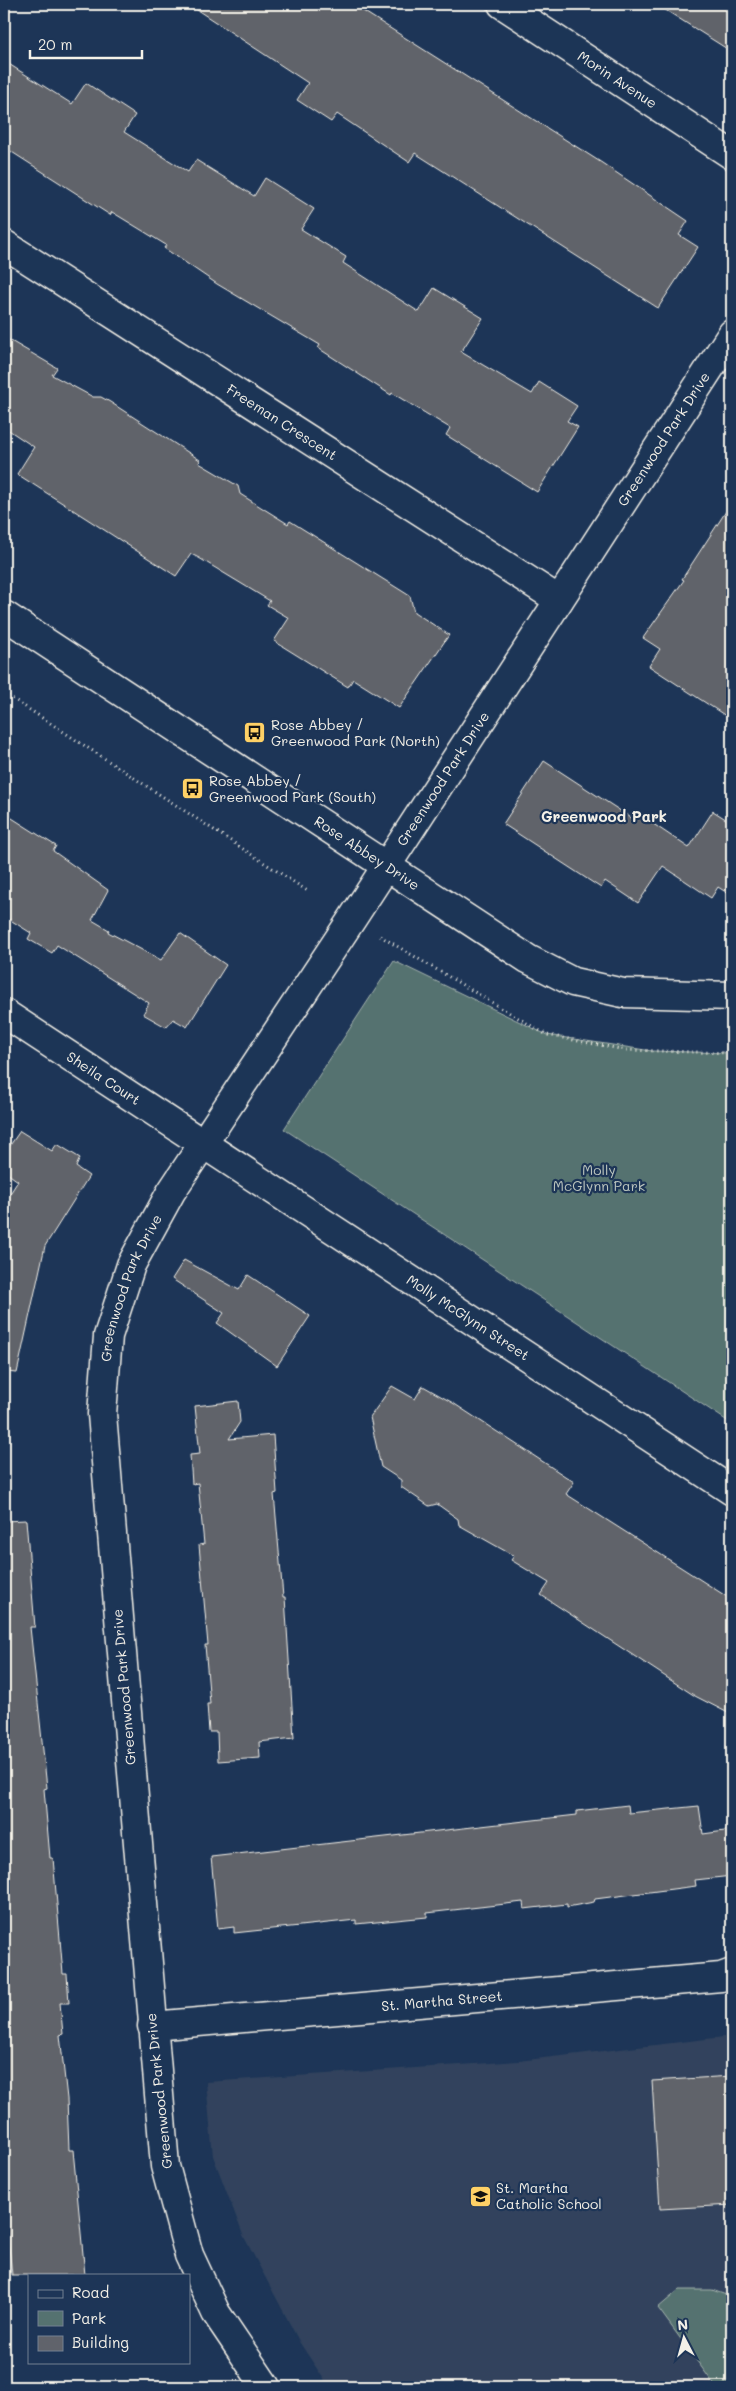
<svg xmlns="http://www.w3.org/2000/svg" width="736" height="2391" font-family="Mali,sans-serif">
<rect width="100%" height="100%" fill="#1d3557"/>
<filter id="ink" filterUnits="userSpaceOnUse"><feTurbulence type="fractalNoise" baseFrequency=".02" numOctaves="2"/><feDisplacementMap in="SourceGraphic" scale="10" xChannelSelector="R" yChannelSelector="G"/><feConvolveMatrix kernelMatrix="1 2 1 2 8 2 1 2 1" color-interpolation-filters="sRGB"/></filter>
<g filter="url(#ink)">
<path fill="#31435d" d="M 732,2036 L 732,2387 L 329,2387 L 300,2343 L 243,2235 L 213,2156 L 206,2082 L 518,2061 Z"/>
<path fill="#557270" stroke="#a4b2ac" d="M 394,961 L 547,1035 L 652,1051 L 732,1053 L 732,1424 L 284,1129 Z
M 679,2290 L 712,2290 L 732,2297 L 732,2382 L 716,2387 L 658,2308 Z"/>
<path fill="#60636b" stroke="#f4f1e8" d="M 188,4 L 352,4 L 602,163 L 688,221 L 679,235 L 698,247 L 658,308 L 415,153 L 409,162 L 337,114 L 331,122 L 297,100 L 308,83 Z
M 656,4 L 732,4 L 732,52 Z
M 4,61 L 72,104 L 86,83 L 135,115 L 124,132 L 188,172 L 196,160 L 254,196 L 265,178 L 314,209 L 301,229 L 346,257 L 343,263 L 419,312 L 434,288 L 483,318 L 461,352 L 532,394 L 539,382 L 577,406 L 567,421 L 578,427 L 537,492 L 446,435 L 450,428 L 392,393 L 391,395 L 318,348 L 320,345 L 217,284 L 164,248 L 166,245 L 112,212 L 110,215 L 4,147 Z
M 4,337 L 57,368 L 52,375 L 93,397 L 101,397 L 110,402 L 200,460 L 199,463 L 238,486 L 240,494 L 288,524 L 290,521 L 410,596 L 414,612 L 449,635 L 399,708 L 353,679 L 348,687 L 274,641 L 289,618 L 267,605 L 270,601 L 199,558 L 191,554 L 176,576 L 17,474 L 34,447 L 4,427 Z
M 732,502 L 732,720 L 649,666 L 660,649 L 643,638 L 684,580 L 682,579 Z
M 544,761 L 636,821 L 640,815 L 689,848 L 713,811 L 732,823 L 732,896 L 718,887 L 711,898 L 663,866 L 638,903 L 605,881 L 601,888 L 503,824 Z
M 4,813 L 56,846 L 53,851 L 108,890 L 92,920 L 109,930 L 108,932 L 161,960 L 180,933 L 226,965 L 187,1027 L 173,1019 L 166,1027 L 143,1014 L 149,1003 L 57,945 L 52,953 L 28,939 L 31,933 L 4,916 Z
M 20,1131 L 52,1151 L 57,1144 L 80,1158 L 76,1167 L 89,1176 L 45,1246 L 17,1373 L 4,1372 L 4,1203 L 18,1181 L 4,1171 L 4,1154 Z
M 184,1260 L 239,1290 L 248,1275 L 310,1316 L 277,1366 L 217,1323 L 224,1313 L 172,1279 Z
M 392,1386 L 415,1399 L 423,1386 L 453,1403 L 574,1482 L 566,1494 L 732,1600 L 732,1715 L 695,1696 L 541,1595 L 549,1583 L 511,1560 L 514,1556 L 459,1525 L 458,1519 L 437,1504 L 429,1506 L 401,1487 L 401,1480 L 381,1467 L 370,1417 Z
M 238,1401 L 240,1422 L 229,1439 L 273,1435 L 277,1493 L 274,1494 L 283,1597 L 285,1597 L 294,1738 L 259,1742 L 260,1758 L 218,1761 L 217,1732 L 209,1732 L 207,1704 L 210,1704 L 205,1645 L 208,1645 L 199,1545 L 204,1544 L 198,1483 L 192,1484 L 190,1455 L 200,1454 L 195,1406 Z
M 26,1520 L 35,1627 L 30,1627 L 47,1788 L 44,1789 L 50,1858 L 53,1858 L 63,1974 L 67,1974 L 69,2003 L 60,2003 L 63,2034 L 60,2035 L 67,2099 L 69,2150 L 73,2150 L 85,2275 L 12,2275 L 4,2200 L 4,1521 Z
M 628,1805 L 629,1813 L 699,1806 L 703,1834 L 732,1830 L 732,1876 L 695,1880 L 696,1886 L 595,1899 L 594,1902 L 567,1907 L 567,1904 L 524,1909 L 523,1902 L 427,1913 L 427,1917 L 356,1924 L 356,1920 L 234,1933 L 234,1927 L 218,1929 L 211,1857 L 577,1815 L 577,1811 Z
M 732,2076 L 732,2205 L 660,2209 L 652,2081 Z"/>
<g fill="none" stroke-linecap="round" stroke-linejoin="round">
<defs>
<g id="minor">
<path id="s1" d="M 502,4 L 732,155"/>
<path id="s2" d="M 4,244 L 559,600"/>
<path id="s3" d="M 4,615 L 528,959 L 573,982 L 623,993 L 732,996"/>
<path id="s4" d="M 4,1013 L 732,1491"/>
<path id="s5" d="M 152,2026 L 721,1977 L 732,1973"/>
<path id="s6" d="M 266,2387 L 216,2313 L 189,2255 L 165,2166 L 102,1414 L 108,1336 L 131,1265 L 171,1192 L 352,919 L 732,334"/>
</g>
</defs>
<use href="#minor" stroke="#f4f1e8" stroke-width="31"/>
<path stroke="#f4f1e8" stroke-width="3" stroke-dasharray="1 4" stroke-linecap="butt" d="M 4,693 L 309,892
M 380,936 L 547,1035 L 626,1050 L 732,1053"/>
<use href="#minor" stroke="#1d3557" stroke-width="28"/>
</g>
</g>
<defs>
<symbol id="bus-square" viewBox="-11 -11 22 22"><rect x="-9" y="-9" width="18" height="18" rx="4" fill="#ffd166" stroke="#1d3557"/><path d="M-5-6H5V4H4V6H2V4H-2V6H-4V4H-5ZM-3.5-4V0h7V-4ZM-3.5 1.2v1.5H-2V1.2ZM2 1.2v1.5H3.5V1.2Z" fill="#111"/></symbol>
<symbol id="school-square" viewBox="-11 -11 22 22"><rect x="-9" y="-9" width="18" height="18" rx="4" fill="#ffd166" stroke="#1d3557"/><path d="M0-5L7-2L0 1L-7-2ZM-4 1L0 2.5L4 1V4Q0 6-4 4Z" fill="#111"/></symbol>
</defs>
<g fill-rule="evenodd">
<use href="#bus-square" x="242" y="720" width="25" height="25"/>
<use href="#bus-square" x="180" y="776" width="25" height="25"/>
<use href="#school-square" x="468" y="2184" width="25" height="25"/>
</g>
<g text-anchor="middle" stroke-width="4.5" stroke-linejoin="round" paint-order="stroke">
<g font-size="14" fill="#f4f1e8" stroke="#1d3557">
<text dy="5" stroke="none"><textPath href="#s1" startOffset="138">Morin Avenue</textPath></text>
<text dy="5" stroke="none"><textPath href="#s2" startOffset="330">Freeman Crescent</textPath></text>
<text dy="5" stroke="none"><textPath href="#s6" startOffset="2136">Greenwood Park Drive</textPath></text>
<text dy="5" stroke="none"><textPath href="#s6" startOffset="1731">Greenwood Park Drive</textPath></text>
<text dy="5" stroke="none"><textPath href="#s3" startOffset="434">Rose Abbey Drive</textPath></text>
<text dy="5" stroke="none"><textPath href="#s4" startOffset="119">Sheila Court</textPath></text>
<text dy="5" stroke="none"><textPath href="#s6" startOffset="1131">Greenwood Park Drive</textPath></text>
<text dy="5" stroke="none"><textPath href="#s4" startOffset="555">Molly McGlynn Street</textPath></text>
<text transform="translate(124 1687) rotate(-95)" y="5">Greenwood Park Drive</text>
<text dy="5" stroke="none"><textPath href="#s5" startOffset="291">St. Martha Street</textPath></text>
<text transform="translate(159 2091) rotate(-96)" y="5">Greenwood Park Drive</text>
</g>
<g font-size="14" fill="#f4f1e8" stroke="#1d3557" text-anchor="start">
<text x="271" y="730">Rose Abbey /<tspan x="271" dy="16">Greenwood Park (North)</tspan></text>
<text x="209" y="786">Rose Abbey /<tspan x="209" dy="16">Greenwood Park (South)</tspan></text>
<text x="496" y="2193">St. Martha<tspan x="496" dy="16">Catholic School</tspan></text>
</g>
<g font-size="14" fill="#bcc5be" stroke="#1d3557">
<text x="599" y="1175">Molly<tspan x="599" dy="16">McGlynn Park</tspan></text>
</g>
<g font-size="15" font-weight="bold" fill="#f4f1e8" stroke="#1d3557">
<text x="604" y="822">Greenwood Park</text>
</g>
</g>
<rect width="736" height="2391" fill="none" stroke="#1d3557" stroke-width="20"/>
<rect x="10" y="10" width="716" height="2371" fill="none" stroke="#f4f1e8" stroke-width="2" filter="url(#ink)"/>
<rect x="28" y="2274" width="162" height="90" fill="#1d3557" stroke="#738091"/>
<rect x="38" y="2290" width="25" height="8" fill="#1d3557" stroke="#738091"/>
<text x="72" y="2298" font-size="15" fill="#f4f1e8">Road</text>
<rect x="38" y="2311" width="25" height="15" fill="#557270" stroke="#738091"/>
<text x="72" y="2324" font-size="15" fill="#f4f1e8">Park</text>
<rect x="38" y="2336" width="25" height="15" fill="#60636b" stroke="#738091"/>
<text x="72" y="2348" font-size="15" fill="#f4f1e8">Building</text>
<g transform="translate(684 2338) rotate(354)" stroke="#1d3557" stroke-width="4" paint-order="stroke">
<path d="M0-4L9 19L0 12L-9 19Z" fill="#f4f1e8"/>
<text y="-8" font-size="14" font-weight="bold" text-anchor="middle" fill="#f4f1e8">N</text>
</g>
<path d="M30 50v8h112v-8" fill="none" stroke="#f4f1e8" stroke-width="2.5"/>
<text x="38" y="50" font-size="15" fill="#f4f1e8" stroke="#1d3557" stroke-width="4" paint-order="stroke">20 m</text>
</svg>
